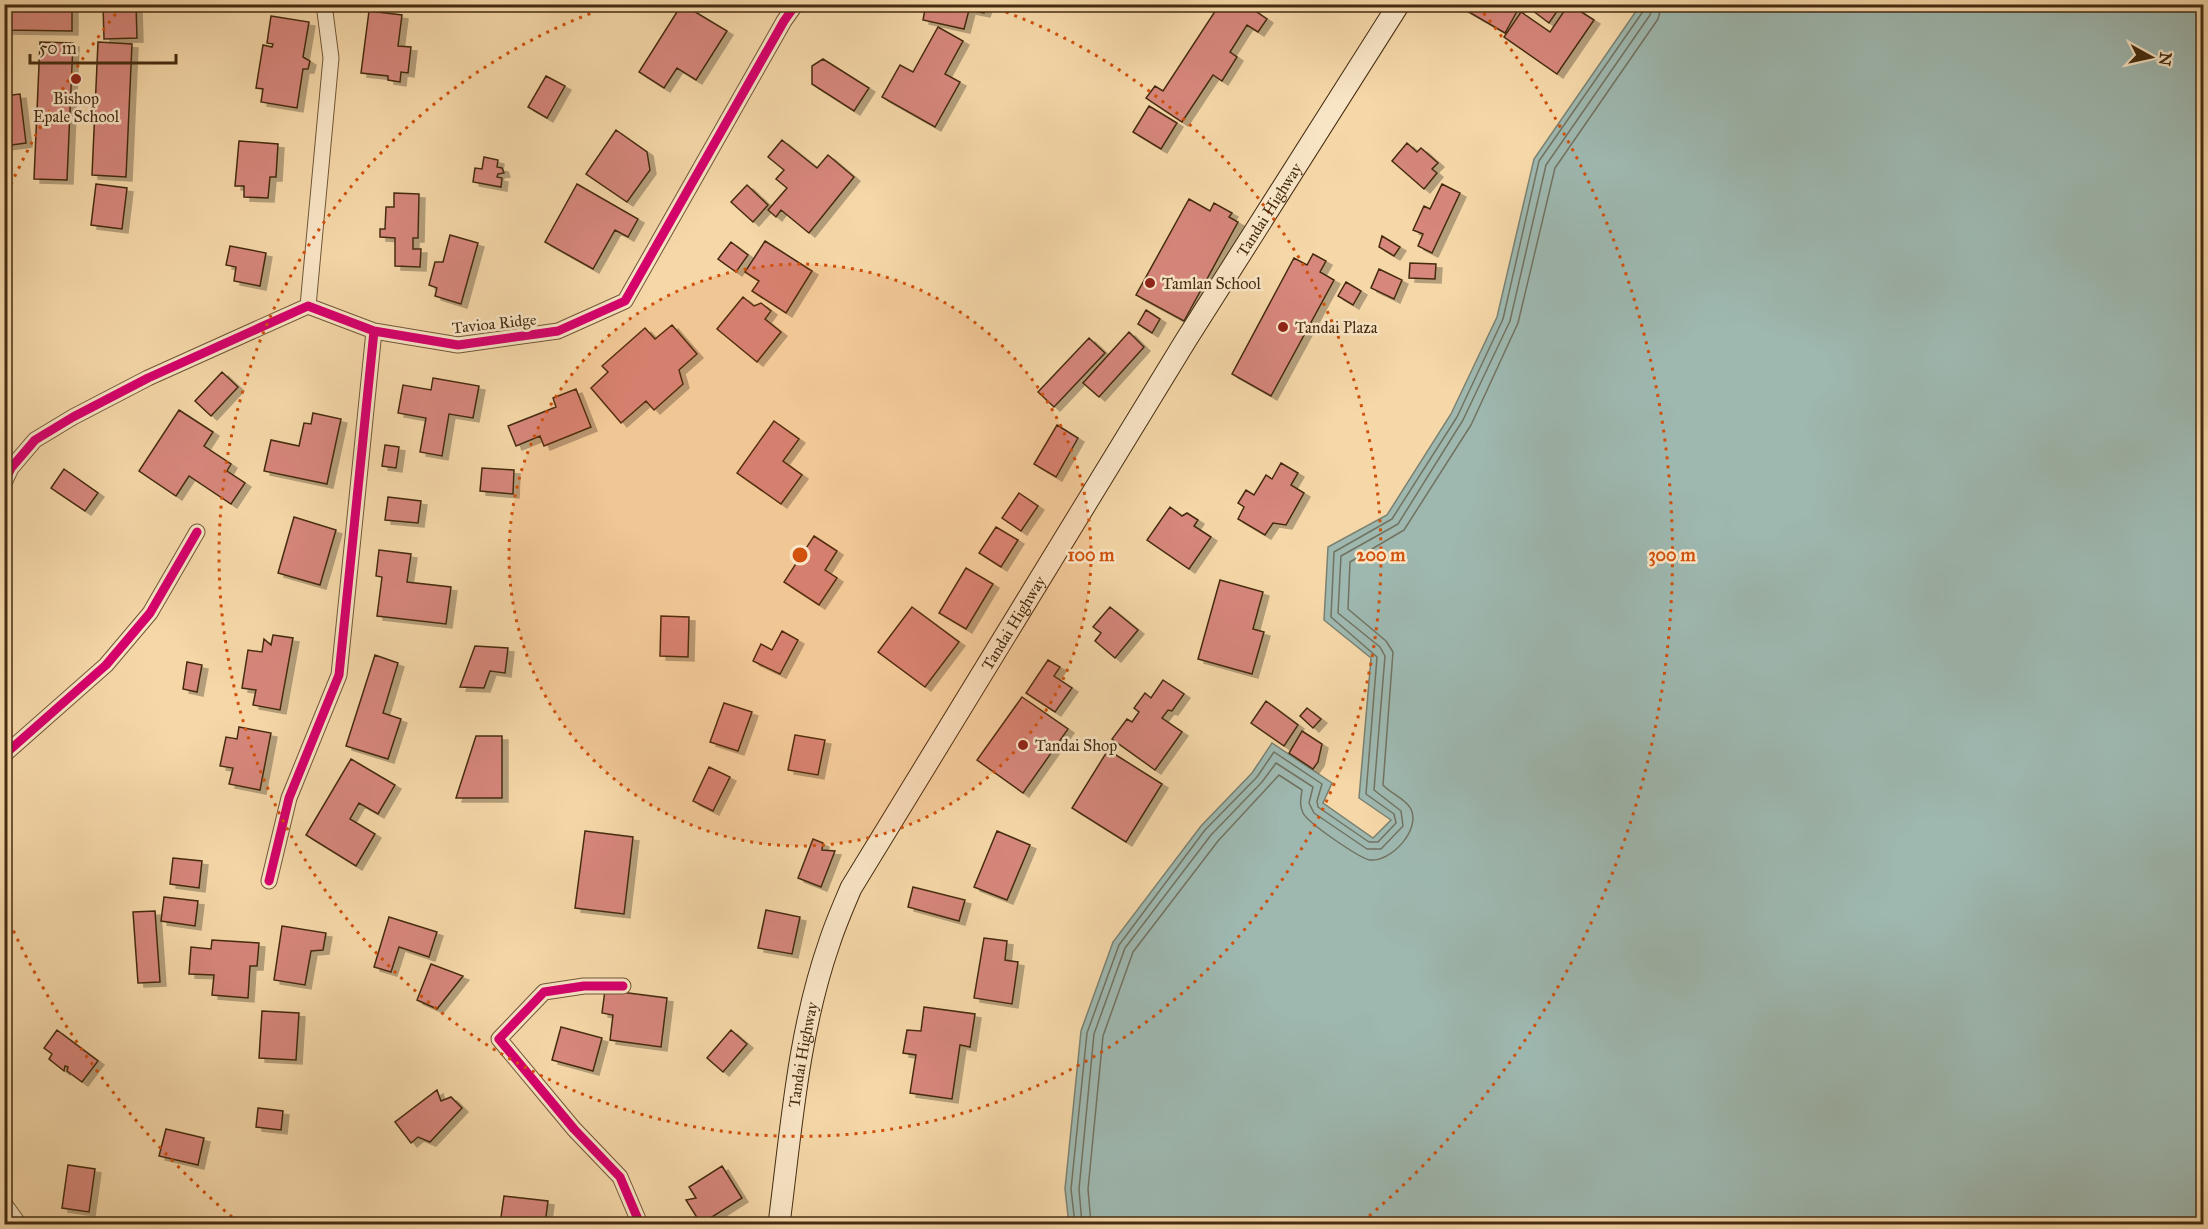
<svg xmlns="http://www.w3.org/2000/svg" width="2208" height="1229" font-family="'IM FELL Great Primer',serif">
<defs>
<filter id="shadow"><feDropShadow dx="6" dy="4" stdDeviation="0" flood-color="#0004"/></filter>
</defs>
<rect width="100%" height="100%" fill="#f5d7a8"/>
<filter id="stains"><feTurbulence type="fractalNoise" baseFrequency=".00333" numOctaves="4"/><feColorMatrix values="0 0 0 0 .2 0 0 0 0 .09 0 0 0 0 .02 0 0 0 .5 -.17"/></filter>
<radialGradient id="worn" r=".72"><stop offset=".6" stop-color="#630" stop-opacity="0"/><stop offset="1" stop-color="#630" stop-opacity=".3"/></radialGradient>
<path fill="#9eb8b0" stroke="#7a8070" stroke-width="1.5" d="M 1641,4 L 2203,5 L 2203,1224 L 1069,1224 L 1065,1189 L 1081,1031 L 1113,942 L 1201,826 L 1252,773 L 1272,743 L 1332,783 L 1323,803 L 1373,838 L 1391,820 L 1359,798 L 1371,658 L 1324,620 L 1328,547 L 1387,515 L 1451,414 L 1497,317 L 1534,159 Z"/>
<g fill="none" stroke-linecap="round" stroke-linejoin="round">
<path stroke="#727260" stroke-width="1.5" d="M 1075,1224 L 1071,1189 L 1087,1033 L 1119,945 L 1205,830 L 1257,777 L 1274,752 L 1322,784 L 1317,801 L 1318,807 L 1369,842 L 1378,842 L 1396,823 L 1394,814 L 1366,794 L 1377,657 L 1331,617 L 1334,552 L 1392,519 L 1457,417 L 1503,319 L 1539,161 L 1644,10 L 1645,4
M 1082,1224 L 1079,1189 L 1094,1034 L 1125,948 L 1211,835 L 1262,782 L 1276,763 L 1313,787 L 1309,803 L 1314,813 L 1367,849 L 1381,849 L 1403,826 L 1401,811 L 1374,790 L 1385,656 L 1380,647 L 1338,613 L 1341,556 L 1398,524 L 1463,420 L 1510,321 L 1546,165 L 1650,15 L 1653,4
M 1091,1224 L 1088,1189 L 1103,1036 L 1133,952 L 1218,841 L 1279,775 L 1302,790 C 1301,798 1299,805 1303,813 C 1308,823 1359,858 1370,860 C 1391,862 1421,830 1411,809 C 1405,798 1391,794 1383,785 L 1393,652 L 1386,641 L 1348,609 L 1350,562 L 1404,530 L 1471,425 L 1518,323 L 1555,168 L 1658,19 L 1662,4"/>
</g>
<path fill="#d7877c" stroke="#452c10" stroke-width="1.5" filter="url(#shadow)" d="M 4,4 L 72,4 L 72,31 L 4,30 Z
M 103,4 L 136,4 L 137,38 L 104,39 Z
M 682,4 L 727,31 L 696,80 L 677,68 L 664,88 L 639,72 Z
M 926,4 L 987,4 L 984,13 L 969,10 L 964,29 L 923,20 Z
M 1208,4 L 1245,4 L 1267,19 L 1258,32 L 1247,25 L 1230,52 L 1237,57 L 1222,81 L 1213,75 L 1182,122 L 1146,98 L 1155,86 L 1163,91 L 1216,10 Z
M 1455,4 L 1517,4 L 1520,6 L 1505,33 Z
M 1524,4 L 1562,4 L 1549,23 Z
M 1569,4 L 1594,20 L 1557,74 L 1504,37 L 1521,12 L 1550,32 Z
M 369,11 L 402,15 L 398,46 L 411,47 L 408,73 L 401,72 L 400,82 L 388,80 L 388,76 L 361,73 Z
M 271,16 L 309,22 L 303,57 L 310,61 L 308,69 L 303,69 L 297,108 L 261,102 L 263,89 L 256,88 L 263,45 L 272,47 L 273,44 L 267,43 Z
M 938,27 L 963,41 L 945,74 L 960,82 L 935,127 L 882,97 L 900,65 L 913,72 Z
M 40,42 L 73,43 L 67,180 L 34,179 Z
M 98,42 L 132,44 L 126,177 L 92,175 Z
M 823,59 L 869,88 L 854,111 L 812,84 L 812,66 Z
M 546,76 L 565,86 L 547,118 L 528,107 Z
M 20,94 L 26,143 L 4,146 L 4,96 Z
M 1149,106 L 1177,123 L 1161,149 L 1133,132 Z
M 616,130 L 647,152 L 650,170 L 627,202 L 586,174 Z
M 782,140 L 817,168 L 828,155 L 854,177 L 809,233 L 781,210 L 776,217 L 768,210 L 787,188 L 776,179 L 784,170 L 768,157 Z
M 239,141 L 278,144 L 276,177 L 270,177 L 268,198 L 244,197 L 244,186 L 235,186 Z
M 1407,143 L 1417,152 L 1421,148 L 1438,163 L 1432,169 L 1437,173 L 1424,189 L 1392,161 Z
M 484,157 L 498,160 L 497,167 L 502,168 L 504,173 L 498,174 L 497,177 L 502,178 L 501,187 L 473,182 L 475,168 L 482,169 Z
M 96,184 L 127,188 L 122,229 L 91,225 Z
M 577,184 L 638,219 L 628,237 L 615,230 L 593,269 L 545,242 Z
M 1442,184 L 1460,193 L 1432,253 L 1418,246 L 1423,234 L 1413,230 L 1424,206 L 1430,209 Z
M 747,185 L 768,205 L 753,222 L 731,202 Z
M 394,193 L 419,194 L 418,238 L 413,238 L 413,249 L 421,249 L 420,267 L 395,266 L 395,238 L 380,237 L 380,229 L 385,229 L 386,207 L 394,207 Z
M 1189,199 L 1210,211 L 1214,203 L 1232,213 L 1229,217 L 1238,222 L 1184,321 L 1136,295 Z
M 450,235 L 478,243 L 461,304 L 435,296 L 437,288 L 429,285 L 435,262 L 443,262 Z
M 1382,236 L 1400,247 L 1394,256 L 1379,247 Z
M 765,241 L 812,271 L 786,313 L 752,291 L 759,281 L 745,272 Z
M 731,242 L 748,255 L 736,272 L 718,259 Z
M 230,246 L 266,253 L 260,286 L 234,281 L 236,267 L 226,265 Z
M 1313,254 L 1326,261 L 1320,272 L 1334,280 L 1271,396 L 1232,374 L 1294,258 L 1307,265 Z
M 1410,263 L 1436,264 L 1435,279 L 1409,278 Z
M 1379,269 L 1402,280 L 1394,299 L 1371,288 Z
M 1346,282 L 1361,291 L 1353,305 L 1338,296 Z
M 743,297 L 754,306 L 761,303 L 771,311 L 765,319 L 781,332 L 757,362 L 717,329 Z
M 1146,310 L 1160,319 L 1152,333 L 1138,324 Z
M 672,325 L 697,354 L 679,370 L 683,384 L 654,410 L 646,401 L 621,423 L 591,388 L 608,372 L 602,366 L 645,328 L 655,339 Z
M 1129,332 L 1144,347 L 1099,397 L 1083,383 Z
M 1089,338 L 1105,353 L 1054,407 L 1038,392 Z
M 222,372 L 238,387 L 211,416 L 195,401 Z
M 433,378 L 479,386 L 473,418 L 449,414 L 442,456 L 420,452 L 426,418 L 398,413 L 403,385 L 431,390 Z
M 576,389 L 591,427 L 544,446 L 540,436 L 516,446 L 508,426 L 556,407 L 553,398 Z
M 179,410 L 213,432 L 204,446 L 231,464 L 227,471 L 245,483 L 231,504 L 189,476 L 176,496 L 139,471 Z
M 313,413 L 341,419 L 327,484 L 264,471 L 271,440 L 299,446 L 304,423 L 311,424 Z
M 774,421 L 799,439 L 783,461 L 802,475 L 781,504 L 737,473 Z
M 1057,425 L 1078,438 L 1056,477 L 1034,464 Z
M 385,445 L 399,447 L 396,468 L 382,466 Z
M 1281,463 L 1298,473 L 1291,485 L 1304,493 L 1286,525 L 1273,523 L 1265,535 L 1238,519 L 1244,507 L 1238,503 L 1246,490 L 1254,495 L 1266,475 L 1272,479 Z
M 482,468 L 514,470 L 513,494 L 480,491 Z
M 64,469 L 98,493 L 85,511 L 51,488 Z
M 1019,493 L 1038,506 L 1021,531 L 1002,518 Z
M 388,497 L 421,501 L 418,523 L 385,520 Z
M 1170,507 L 1182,516 L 1187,513 L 1198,520 L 1194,526 L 1211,537 L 1189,569 L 1147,540 Z
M 294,517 L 336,530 L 320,585 L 278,573 Z
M 996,527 L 1018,540 L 1001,567 L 979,553 Z
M 814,536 L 837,551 L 825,570 L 837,578 L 819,605 L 784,582 Z
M 379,550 L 411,554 L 407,582 L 451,587 L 446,624 L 377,616 L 382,577 L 376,576 Z
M 966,568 L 993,584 L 966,629 L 939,613 Z
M 1220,580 L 1263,592 L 1253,629 L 1264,632 L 1252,674 L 1198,659 Z
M 912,607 L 959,642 L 925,687 L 878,652 Z
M 1110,607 L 1138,630 L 1115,658 L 1095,641 L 1101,633 L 1093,627 Z
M 661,616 L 689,617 L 688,657 L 660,656 Z
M 782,631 L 798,640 L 780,674 L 753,661 L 761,644 L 772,650 Z
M 273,635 L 293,638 L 280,710 L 253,705 L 256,690 L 242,688 L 248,650 L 262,652 L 264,639 L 271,645 Z
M 475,646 L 508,648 L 505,673 L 490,671 L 484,688 L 460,687 Z
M 375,655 L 398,663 L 383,713 L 401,719 L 388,759 L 346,746 Z
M 1048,660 L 1060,667 L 1054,676 L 1072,688 L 1055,712 L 1026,693 Z
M 187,662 L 202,665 L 197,692 L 183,689 Z
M 1163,680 L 1184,694 L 1172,711 L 1168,710 L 1162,718 L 1182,732 L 1155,770 L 1112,739 L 1127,719 L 1132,722 L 1139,712 L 1134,708 L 1145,693 L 1151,698 Z
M 1022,697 L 1068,729 L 1023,793 L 977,760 Z
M 1266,701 L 1298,725 L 1284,746 L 1251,723 Z
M 724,703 L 752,712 L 738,751 L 710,742 Z
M 1307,708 L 1321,719 L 1313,728 L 1300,716 Z
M 239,727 L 271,733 L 260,790 L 229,784 L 233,768 L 220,766 L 226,737 L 237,739 Z
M 1302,731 L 1322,744 L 1318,762 L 1313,769 L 1289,753 Z
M 795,735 L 825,740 L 818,775 L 788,770 Z
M 476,736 L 502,736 L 502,798 L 456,798 Z
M 1108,750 L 1162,784 L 1126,842 L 1072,808 Z
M 351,759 L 395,785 L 378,814 L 359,803 L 350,819 L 375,834 L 356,866 L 306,835 Z
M 709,767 L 730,777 L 713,811 L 693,801 Z
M 585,831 L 633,837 L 624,914 L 575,908 Z
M 997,831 L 1030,845 L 1007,900 L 974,887 Z
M 813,839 L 823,843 L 822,850 L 835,851 L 821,887 L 798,878 Z
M 173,858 L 202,861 L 199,888 L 170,884 Z
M 913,887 L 965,900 L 959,921 L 908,907 Z
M 164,897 L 198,901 L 195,926 L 161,921 Z
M 766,910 L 800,917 L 792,954 L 758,948 Z
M 155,911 L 160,982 L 138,983 L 133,912 Z
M 389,917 L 437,932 L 429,957 L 399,947 L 391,972 L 374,967 Z
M 282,926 L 326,933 L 323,950 L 311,951 L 305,985 L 274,980 Z
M 984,938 L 1007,941 L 1005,960 L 1018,962 L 1012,1004 L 974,998 Z
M 212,940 L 259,943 L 257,966 L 250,966 L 248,998 L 212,995 L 214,975 L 189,974 L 191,947 L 211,949 Z
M 431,964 L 463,976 L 437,1009 L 417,1000 Z
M 605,990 L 667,998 L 661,1047 L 610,1040 L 613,1015 L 602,1013 Z
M 924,1007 L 975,1014 L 970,1047 L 960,1045 L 952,1099 L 910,1093 L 916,1055 L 903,1053 L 907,1030 L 921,1031 Z
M 262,1011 L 299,1013 L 296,1060 L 259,1058 Z
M 561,1027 L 602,1038 L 593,1071 L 552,1060 Z
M 57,1030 L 98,1061 L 82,1082 L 67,1071 L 68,1067 L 65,1066 L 64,1071 L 49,1059 L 52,1054 L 44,1048 Z
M 731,1030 L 747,1044 L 723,1072 L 707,1058 Z
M 437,1090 L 441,1101 L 451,1097 L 462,1108 L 430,1142 L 418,1137 L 411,1143 L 395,1122 Z
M 258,1108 L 283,1111 L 281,1130 L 256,1127 Z
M 166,1129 L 204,1138 L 198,1165 L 159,1156 Z
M 68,1165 L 95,1169 L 89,1212 L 62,1208 Z
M 722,1166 L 742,1198 L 701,1224 L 686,1200 L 696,1198 L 689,1187 Z
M 504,1196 L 548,1201 L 545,1224 L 500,1224 Z"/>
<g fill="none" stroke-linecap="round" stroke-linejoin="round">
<defs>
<path id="minor" d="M 308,306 L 331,58 L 324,4
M 4,483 L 11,468 L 35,440 L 73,417 L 148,378 L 308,306 L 374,331 L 458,345 L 558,331 L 625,301 L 784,21 L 796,4
M 4,755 L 106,665 L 150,613 L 197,532
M 269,881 L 289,798 L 339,675 L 374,331
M 623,986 L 584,986 L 544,992 L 499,1039 L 574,1129 L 620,1177 L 640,1224"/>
<path id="tertiary" d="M 4,1206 L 17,1224"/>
<g id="secondary">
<path id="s1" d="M 779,1224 C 791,1131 798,1033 829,944 C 835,925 843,907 851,888 L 1186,340 L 1399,4"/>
</g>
</defs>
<use href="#minor" stroke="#715736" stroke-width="17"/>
<use href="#tertiary" stroke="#715736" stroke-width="20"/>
<use href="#secondary" stroke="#452c10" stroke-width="23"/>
<use href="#minor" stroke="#f8e5c6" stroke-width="15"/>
<use href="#tertiary" stroke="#f8e5c6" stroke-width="18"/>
<use href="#secondary" stroke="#f8e5c6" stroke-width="21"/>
<defs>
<path id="cycleway" d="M 4,483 L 11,468 L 35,440 L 73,417 L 148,378 L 308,306 L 374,331 L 458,345 L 558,331 L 625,301 L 784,21 L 796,4
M 4,755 L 106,665 L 150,613 L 197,532
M 269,881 L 289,798 L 339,675 L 374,331
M 623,986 L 584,986 L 544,992 L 499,1039 L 574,1129 L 620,1177 L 640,1224"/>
</defs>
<use href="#cycleway" stroke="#f8e5c6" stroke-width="13"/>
<use href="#cycleway" stroke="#d6006c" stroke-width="9"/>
</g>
<circle cx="800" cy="555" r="291" fill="#d0520d" fill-opacity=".12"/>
<g fill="none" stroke="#d0520d" stroke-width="3" stroke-dasharray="3 6">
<circle cx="800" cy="555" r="291"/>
<path d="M989 6A581 581 0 1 1 611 6"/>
<path d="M239 1223A872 872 0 0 1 7 917M7 193A872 872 0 0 1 122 6M1478 6A872 872 0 0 1 1361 1223"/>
</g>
<g fill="#8f2418" stroke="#f8e5c6" stroke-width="2">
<circle cx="76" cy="79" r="6"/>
<circle cx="1150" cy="283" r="6"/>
<circle cx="1283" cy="327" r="6"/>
<circle cx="1023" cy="745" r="6"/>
</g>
<g text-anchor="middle" stroke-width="5" stroke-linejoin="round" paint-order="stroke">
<g font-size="16" fill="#452c10" stroke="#f8e5c6" text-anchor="start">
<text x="76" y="104" text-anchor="middle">Bishop<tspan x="76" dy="18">Epale School</tspan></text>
<text x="1162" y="289">Tamlan School</text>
<text x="1295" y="333">Tandai Plaza</text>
<text x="1035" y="751">Tandai Shop</text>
</g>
<g font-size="16" fill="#452c10" stroke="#f8e5c6">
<text dy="6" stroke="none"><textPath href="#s1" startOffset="1142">Tandai Highway</textPath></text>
<text transform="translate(494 323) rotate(-6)" y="6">Tavioa Ridge</text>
<text dy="6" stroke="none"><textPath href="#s1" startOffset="656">Tandai Highway</textPath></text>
<text dy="6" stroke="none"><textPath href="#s1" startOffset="171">Tandai Highway</textPath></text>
</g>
</g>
<circle cx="800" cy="555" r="9" fill="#d0520d" stroke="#f8e5c6" stroke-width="3"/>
<g font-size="18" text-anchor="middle" font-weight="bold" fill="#d0520d" stroke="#f8e5c6" stroke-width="5" stroke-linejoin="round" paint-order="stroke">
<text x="1091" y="561">100 m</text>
<text x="1381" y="561">200 m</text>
<text x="1672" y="561">300 m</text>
</g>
<rect width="2208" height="1229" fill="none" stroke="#f5d7a8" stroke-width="24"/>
<rect x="6" y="6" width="2196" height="1217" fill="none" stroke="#452c10" stroke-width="3"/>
<rect x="12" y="12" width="2184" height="1205" fill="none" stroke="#452c10" stroke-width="1.5"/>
<g transform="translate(2151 57) rotate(98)" stroke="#f8e5c6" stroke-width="4.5" paint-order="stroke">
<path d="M0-4.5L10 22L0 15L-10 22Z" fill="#452c10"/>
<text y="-9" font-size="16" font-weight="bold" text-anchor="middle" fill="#452c10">N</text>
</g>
<path d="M30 54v9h146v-9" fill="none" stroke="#452c10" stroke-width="3"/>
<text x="39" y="54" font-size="18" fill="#452c10" stroke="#f8e5c6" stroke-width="4.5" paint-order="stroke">50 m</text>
<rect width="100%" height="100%" filter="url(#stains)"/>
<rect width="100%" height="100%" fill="url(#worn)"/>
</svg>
